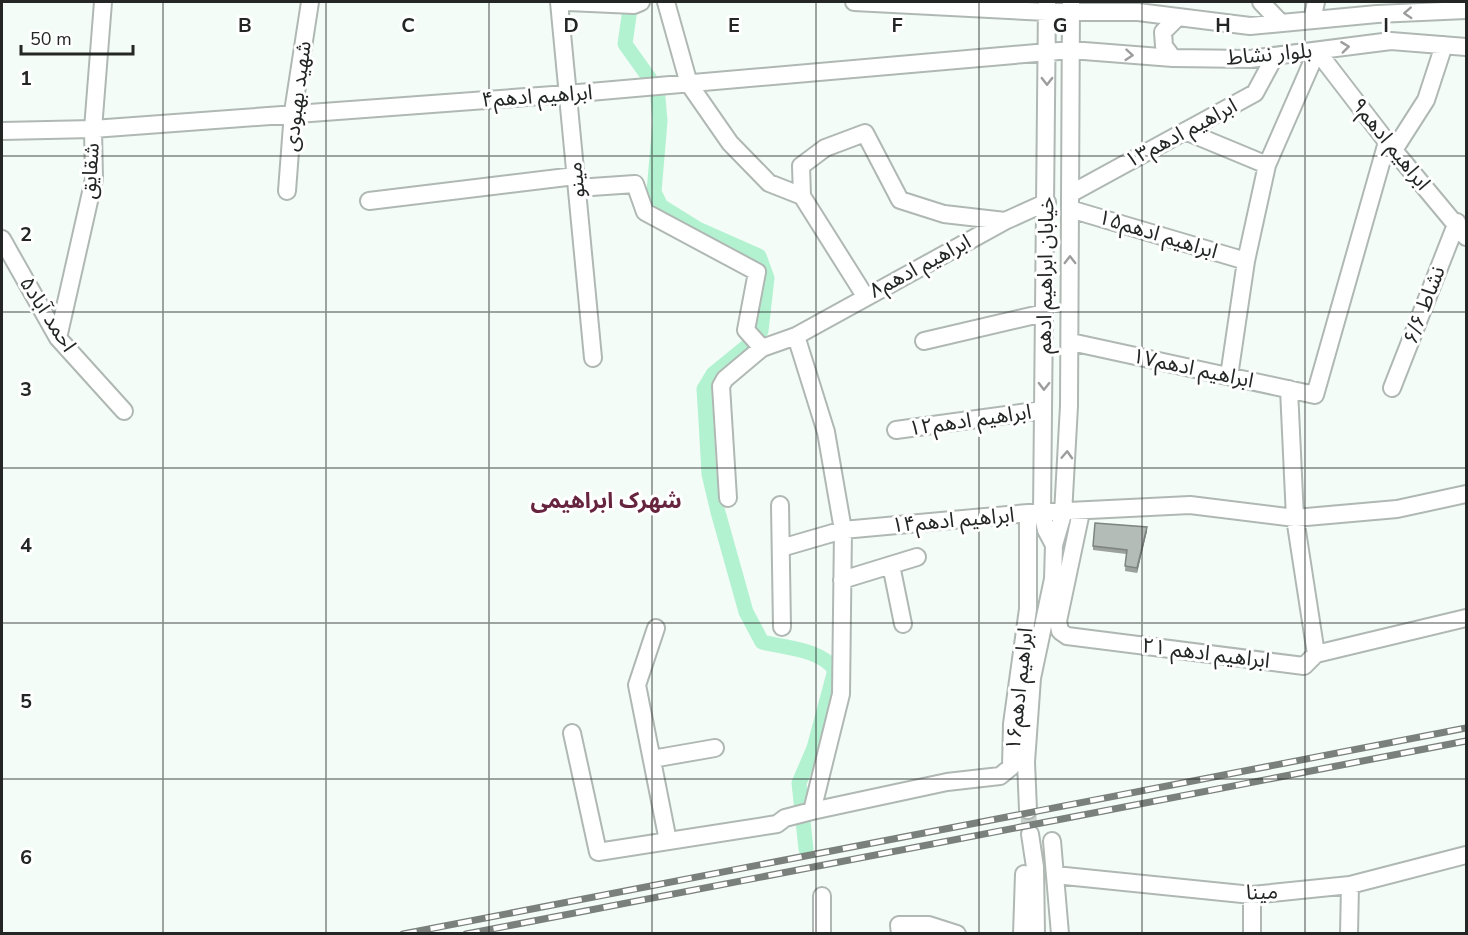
<svg xmlns="http://www.w3.org/2000/svg" width="1468" height="935" font-family="'Nunito Sans','Noto Sans Arabic',sans-serif">
<rect width="100%" height="100%" fill="#f4fcf7"/>
<g fill="none" stroke-linecap="round" stroke-linejoin="round">
<path stroke="#b3f2d1" stroke-width="15" d="M 631,2 L 625,44 L 650,79
M 658,98 L 660,121 L 654,192 L 661,206 L 698,229 L 759,256 L 767,278 L 761,331
M 746,347 L 713,374 L 704,389 L 706,421 L 709,474 L 718,512 L 746,612 L 762,642 C 786,648 821,649 835,670 L 814,748 L 799,783 L 806,849"/>
<path stroke="#cad1cd" stroke-width="16" stroke-dasharray="16 8" stroke-linecap="butt" d="M 1028,810 L 1030,834"/>
<defs>
<path id="minor" d="M 559,2 L 593,358
M 568,2 L 634,5 L 641,2
M 666,2 L 689,84 L 730,143 L 769,183 L 802,196 L 865,296
M 854,2 L 1047,12 L 1138,12 L 1250,26 L 1377,14 L 1466,10
M 1261,2 L 1281,23
M 1047,3 L 1042,513 L 1046,530 L 1054,545
M 1312,20 L 1316,2
M 1173,58 L 1164,46 L 1163,32 L 1178,17
M 2,131 L 93,129 L 567,94 L 1071,50 L 1173,58 L 1250,59 L 1391,41 L 1466,47
M 1185,131 L 1267,165
M 1394,150 L 1426,100 L 1444,45
M 577,188 L 635,184 L 645,212 L 757,272 L 746,330 L 762,348 L 796,336 L 826,432 L 843,530 L 841,694 L 812,811
M 287,191 L 293,112 L 310,2
M 1070,194 L 1255,93 L 1275,56
M 802,196 L 801,166 L 825,148 L 865,133 L 900,200 L 944,214 L 1005,221
M 369,201 L 575,176
M 1070,209 L 1246,261
M 2,239 L 58,338 L 124,411
M 796,336 L 1005,221 L 1047,202
M 58,338 L 94,179 L 93,129 L 103,2
M 924,341 L 1044,313
M 1071,342 L 1315,395 L 1387,142
M 1229,376 L 1246,261 L 1267,165 L 1317,51 L 1387,142 L 1466,237
M 1392,388 L 1457,222
M 1289,389 L 1295,518 L 1316,654
M 896,430 L 1043,410
M 728,498 L 721,386 L 725,379 L 762,348
M 780,505 L 782,627
M 1081,512 L 1058,621 L 1060,631 L 1067,636 L 1304,666 L 1316,654 L 1466,618
M 781,548 L 843,530 L 1028,513 L 1190,505 L 1295,518 L 1397,509 L 1466,494
M 891,565 L 903,624
M 842,580 L 917,557
M 656,628 L 637,685 L 668,841
M 572,733 L 598,852 L 777,824 L 785,818 L 812,811 L 947,782 L 1000,776 L 1011,767 L 1012,724 L 1028,609 L 1028,513
M 652,759 L 715,748
M 1028,810 L 1026,762 L 1032,678 L 1053,579 L 1054,545 L 1063,514 L 1069,406 L 1071,2
M 1030,834 L 1035,867 L 1036,934
M 1052,841 L 1060,934
M 1055,875 L 1252,895 L 1350,885 L 1466,855
M 1252,895 L 1252,934
M 822,896 L 822,934
M 900,934 L 899,925 L 929,925 L 957,934
M 1022,934 L 1024,874
M 1349,934 L 1350,885"/>
</defs>
<use href="#minor" stroke="#b0b8b4" stroke-width="20"/>
<use href="#minor" stroke="#fff" stroke-width="16"/>
<defs>
<path id="rail" d="M 403,934 L 1466,728
M 466,934 L 1466,741"/>
</defs>
<use href="#rail" stroke="#7a807c" stroke-width="7"/>
<use href="#rail" stroke="#fff" stroke-width="4.5" stroke-dasharray="14" stroke-linecap="butt"/>
</g>
<path fill="#9ba29e" d="M 1147,531 L 1137,573 L 1125,571 L 1126,554 L 1093,550 L 1093,546 Z"/>
<path fill="#7e8481" d="M 1147,527 L 1147,531 L 1137,573 L 1137,568 Z"/>
<path fill="#b4bcb8" stroke="#7e8481" stroke-width="1.5" d="M 1095,523 L 1147,527 L 1137,568 L 1125,566 L 1127,550 L 1093,546 Z"/>
<defs><path id="oneway-chevron" d="M-2-3.5L2.5 0L-2 3.5" fill="none" stroke-width="1.6" stroke-linecap="round" stroke-linejoin="round" transform="scale(1.5)"/></defs>
<g stroke="#9c9d9c">
<use href="#oneway-chevron" transform="translate(1408 13) rotate(177)"/>
<use href="#oneway-chevron" transform="translate(1345 47) rotate(-7)"/>
<use href="#oneway-chevron" transform="translate(1129 55) rotate(5)"/>
<use href="#oneway-chevron" transform="translate(1047 81) rotate(90)"/>
<use href="#oneway-chevron" transform="translate(1070 260) rotate(-90)"/>
<use href="#oneway-chevron" transform="translate(1044 386) rotate(91)"/>
<use href="#oneway-chevron" transform="translate(1067 455) rotate(-87)"/>
</g>
<path fill="none" stroke="#232624" stroke-width="1.5" stroke-opacity="0.55" d="M 163,2 L 163,934M 326,2 L 326,934M 489,2 L 489,934M 652,2 L 652,934M 816,2 L 816,934M 979,2 L 979,934M 1142,2 L 1142,934M 1305,2 L 1305,934M 2,156 L 1466,156M 2,312 L 1466,312M 2,468 L 1466,468M 2,623 L 1466,623M 2,779 L 1466,779"/>
<g text-anchor="middle" stroke-width="6" stroke-linejoin="round" paint-order="stroke">
<g font-size="21" fill="#232624" stroke="#fff">
<text transform="translate(1269 54) rotate(-5)" y="7">بلوار نشاط</text>
<text transform="translate(297 96) rotate(-83)" y="7">شهید بهبودی</text>
<text transform="translate(537 96) rotate(-4)" y="7">ابراهیم ادهم۴</text>
<text transform="translate(1181 133) rotate(-28)" y="7">ابراهیم ادهم۱۳</text>
<text transform="translate(1391 144) rotate(51)" y="7">ابراهیم ادهم۹</text>
<text transform="translate(90 171) rotate(-86)" y="7">شقایق</text>
<text transform="translate(576 180) rotate(-96)" y="7">مینو</text>
<text transform="translate(1158 234) rotate(17)" y="7">ابراهیم ادهم۱۵</text>
<text transform="translate(920 266) rotate(-28)" y="7">ابراهیم ادهم۸</text>
<text transform="translate(1045 275) rotate(-89)" y="7">خیابان ابراهیم ادهم</text>
<text transform="translate(1424 305) rotate(-69)" y="7">نشاط ۶/۶</text>
<text transform="translate(48 314) rotate(57)" y="7">احمد آباد۵</text>
<text transform="translate(1193 368) rotate(12)" y="7">ابراهیم ادهم۱۷</text>
<text transform="translate(970 420) rotate(-8)" y="7">ابراهیم ادهم۱۲</text>
<text transform="translate(953 520) rotate(-5)" y="7">ابراهیم ادهم۱۴</text>
<text transform="translate(1206 653) rotate(7)" y="7">ابراهیم ادهم ۲۱</text>
<text transform="translate(1019 689) rotate(-84)" y="7">ابراهیم ادهم۱۶</text>
<text transform="translate(1262 892) rotate(-2)" y="7">مینا</text>
</g>
<g font-size="22" font-weight="bold" fill="#67243f" stroke="#fff">
<text x="606" y="508">شهرک ابراهیمی</text>
</g>
</g>
<g font-size="20" text-anchor="middle" font-weight="bold" fill="#232624" stroke="#fff" stroke-width="6" stroke-linejoin="round" paint-order="stroke">
<text x="245" y="32">B</text>
<text x="408" y="32">C</text>
<text x="571" y="32">D</text>
<text x="734" y="32">E</text>
<text x="897" y="32">F</text>
<text x="1060" y="32">G</text>
<text x="1223" y="32">H</text>
<text x="1386" y="32">I</text>
<text x="26" y="85">1</text>
<text x="26" y="241">2</text>
<text x="26" y="396">3</text>
<text x="26" y="552">4</text>
<text x="26" y="708">5</text>
<text x="26" y="864">6</text>
</g>
<rect width="1468" height="935" fill="none" stroke="#232624" stroke-width="6"/>
<path d="M21 45v9h112v-9" fill="none" stroke="#232624" stroke-width="3"/>
<text x="30" y="45" font-size="18" fill="#232624" stroke="#ffffff" stroke-width="4.5" paint-order="stroke">50 m</text>
</svg>
